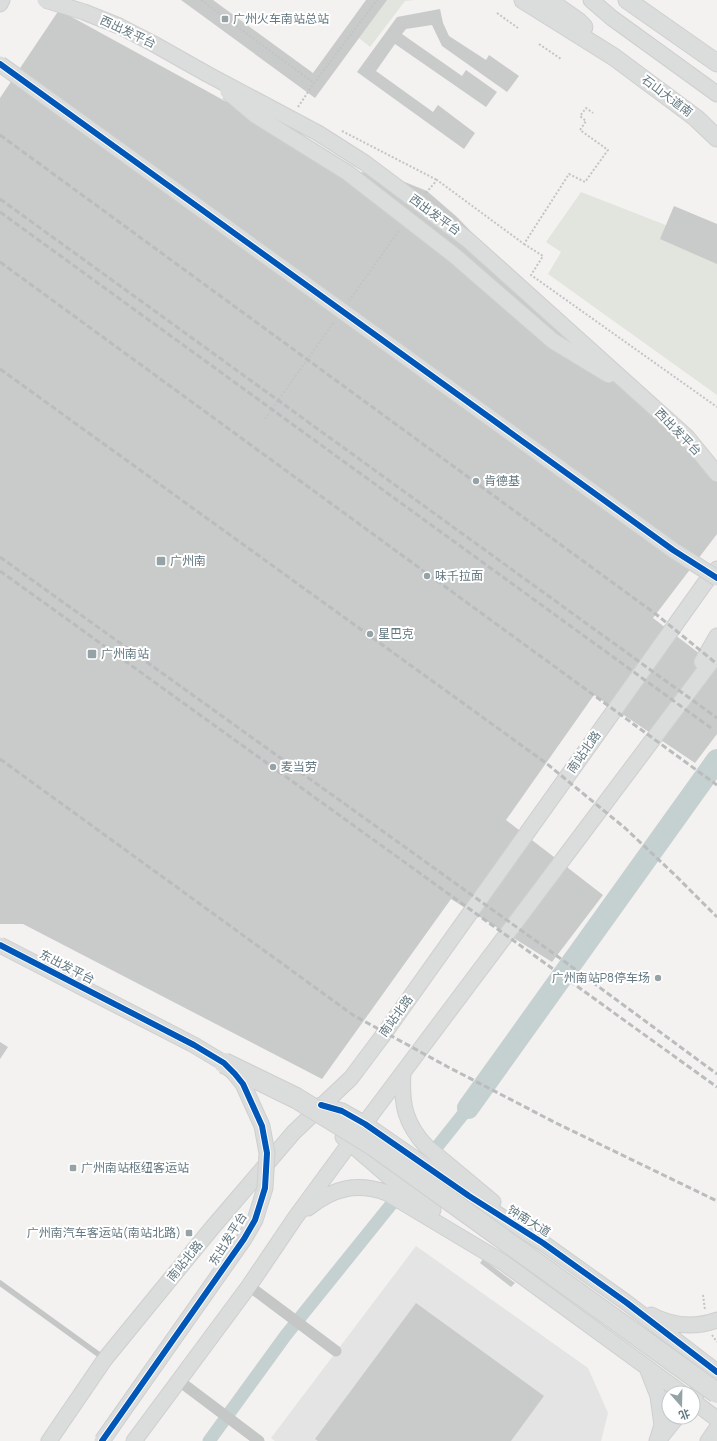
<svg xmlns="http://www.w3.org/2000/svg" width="717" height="1441" font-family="Manrope,'Noto Sans SC',sans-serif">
<rect width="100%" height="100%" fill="#f3f2f0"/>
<path fill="#e3e4e3" d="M 416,1246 L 588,1368 L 608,1413 L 601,1441 L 275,1441 L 271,1438 Z"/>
<path fill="#e2e4de" d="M 386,0 L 415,0 L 405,1 L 370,47 L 359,38 Z
M 581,192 L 717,245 L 717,395 L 548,274 L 561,252 L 546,242 Z"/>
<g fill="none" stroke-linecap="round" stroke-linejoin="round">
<path stroke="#c5d0d0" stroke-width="13" d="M 417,1172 L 468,1108
M 209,1441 L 286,1335 L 402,1191"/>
<path stroke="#c5d0d0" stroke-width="22" d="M 468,1108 L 717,760"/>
</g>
<path fill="#c9caca" d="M 181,0 L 213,0 L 313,73 L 366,0 L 387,0 L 315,98 Z
M 440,9 L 443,23 L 449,36 L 486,60 L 489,55 L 519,76 L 507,92 L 442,46 L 432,25 L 406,29 L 402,34 L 462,76 L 466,70 L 497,92 L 486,107 L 395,44 L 376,71 L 433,112 L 438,105 L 475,133 L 464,149 L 357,72 L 397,17 Z
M 59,10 L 353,171 L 390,176 L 427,191 L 457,217 L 479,240 L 498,276 L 717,475 L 717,534 L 653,618 L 717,667 L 717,734 L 695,763 L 594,695 L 506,820 L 603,895 L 552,962 L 451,899 L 322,1079 L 23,924 L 0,924 L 0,98 Z
M 674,206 L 717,224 L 717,264 L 660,239 Z
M 0,1042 L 8,1047 L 0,1059 Z
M 483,1259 L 515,1283 L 511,1287 L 480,1263 Z
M 416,1303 L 544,1396 L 511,1441 L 318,1441 L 315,1439 Z"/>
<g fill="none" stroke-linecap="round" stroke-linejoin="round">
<defs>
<path id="secondary" d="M 591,0 L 612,18 L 717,94
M 0,4 L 2,0
M 702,662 L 717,636
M 403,1072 C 401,1104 405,1124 427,1147 L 493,1202
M 321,1105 L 342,1111 L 365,1124 L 469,1196 L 543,1243 L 627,1303 L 717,1372
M 343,1137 L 388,1176 L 433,1210
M 308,1208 C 333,1188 357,1182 387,1193 L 504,1263 L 682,1393
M 651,1315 C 672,1326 695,1328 717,1320
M 647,1368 L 658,1396 L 662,1425 L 657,1441
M 693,1398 L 710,1376
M 693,1401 L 717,1419
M 660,1438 L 677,1417
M 49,1441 L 105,1359 L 212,1228 L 294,1132 L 351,1078 L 381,1038 L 705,583 L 717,569
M 134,1441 L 249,1286 L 295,1218 L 350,1143 L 717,654
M 708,1441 L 717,1428"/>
<path id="primary" d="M 523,0 L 614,57 L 696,118 L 717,138
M 548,0 L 578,21 L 584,27
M 627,0 L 717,63"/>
</defs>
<use href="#secondary" stroke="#cecfcf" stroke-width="17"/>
<use href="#primary" stroke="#cfcfcf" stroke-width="19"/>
<path stroke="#c3c4c5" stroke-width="2" stroke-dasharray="2 2" stroke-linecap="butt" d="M 201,0 L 314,83
M 497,13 L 518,28
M 539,44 L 561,59
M 298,107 L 314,83 L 377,0
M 342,131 L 437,180
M 426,193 L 437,180 L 524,244 L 569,174 L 585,182 L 608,150 L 580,130 L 586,121 L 580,116 L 586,108 L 593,113
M 524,244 L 543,256 L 531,275 L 717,407
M 349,301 L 400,229
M 265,419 L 334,322
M 703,1295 L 705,1310
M 712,1335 L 717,1342"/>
<path stroke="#c5c7c6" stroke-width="5.5" d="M 0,1283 L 105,1359"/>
<path stroke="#c5c7c6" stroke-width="11" d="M 249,1286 L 336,1351
M 178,1380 L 259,1441"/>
<use href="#secondary" stroke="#dbdcdc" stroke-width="15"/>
<use href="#primary" stroke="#dbdcdc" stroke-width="17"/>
<path stroke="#babcbd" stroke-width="3" stroke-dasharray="6 3" stroke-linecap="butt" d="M 0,135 L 657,615 L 717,664
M 0,199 L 717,718
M 0,212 L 711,728
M 0,262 L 717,785
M 0,369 L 546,763 L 625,828 L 676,876 L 717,917
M 0,557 L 557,956 L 717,1074
M 0,571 L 717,1087
M 0,759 L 353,1015 L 448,1067 L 556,1123 L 717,1201"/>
<defs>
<path id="secondary-bridge" d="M 45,0 L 84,12 L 119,26 L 152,43 L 207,74 L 318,133 L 365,163 L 468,240 L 687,437 L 717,474
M 0,64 L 673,550 L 717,578
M 228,92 L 255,115 L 348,173 L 455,256 L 553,341 L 609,375
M 0,945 L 194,1045 L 224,1063 L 235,1074 L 243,1084 L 262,1126 L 267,1153 L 265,1188 L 255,1220 L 244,1239 L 102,1441"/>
<path id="highway-bridge" d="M 224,1063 L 296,1098 L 374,1146 L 717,1393"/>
</defs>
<use href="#secondary-bridge" stroke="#cecfcf" stroke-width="17" stroke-linecap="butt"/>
<use href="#highway-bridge" stroke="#cecfce" stroke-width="22" stroke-linecap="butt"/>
<use href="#secondary-bridge" stroke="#dbdcdc" stroke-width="15"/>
<use href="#highway-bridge" stroke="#dbdcdc" stroke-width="20"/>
<defs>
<path id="cycleway" d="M 0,64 L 673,550 L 717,578
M 0,945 L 194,1045 L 224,1063 L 235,1074 L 243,1084 L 262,1126 L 267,1153 L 265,1188 L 255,1220 L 244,1239 L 102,1441
M 321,1105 L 342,1111 L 365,1124 L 469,1196 L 543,1243 L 627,1303 L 717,1372"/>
</defs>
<use href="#cycleway" stroke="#fff" stroke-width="8"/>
<use href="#cycleway" stroke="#0057b8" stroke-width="6"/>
</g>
<g fill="#95a3a7" stroke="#fff" stroke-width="1.5">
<rect x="221" y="15" width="8" height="8" rx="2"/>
<circle cx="476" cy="481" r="4"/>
<rect x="156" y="556" width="10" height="10" rx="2"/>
<circle cx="427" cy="576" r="4"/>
<circle cx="370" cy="634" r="4"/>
<rect x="87" y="649" width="10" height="10" rx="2"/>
<circle cx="273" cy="767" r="4"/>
<circle cx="658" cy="978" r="4"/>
<rect x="69" y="1164" width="8" height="8" rx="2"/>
<rect x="185" y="1229" width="8" height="8" rx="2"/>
</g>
<g text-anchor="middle" stroke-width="4" stroke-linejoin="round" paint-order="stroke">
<g font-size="12" fill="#637880" stroke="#fff" text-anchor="start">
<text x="233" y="23">广州火车南站总站</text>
<text x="484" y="485">肯德基</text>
<text x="170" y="565">广州南</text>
<text x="435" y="580">味千拉面</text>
<text x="378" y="638">星巴克</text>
<text x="101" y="658">广州南站</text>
<text x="281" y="771">麦当劳</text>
<text x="650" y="982" text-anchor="end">广州南站P8停车场</text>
<text x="81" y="1172">广州南站枢纽客运站</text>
<text x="181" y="1237" text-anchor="end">广州南汽车客运站(南站北路)</text>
</g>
<g font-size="12" fill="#637880" stroke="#fff">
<text transform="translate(128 32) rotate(25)" y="4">西出发平台</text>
<text transform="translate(667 96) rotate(37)" y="4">石山大道南</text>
<text transform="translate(435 215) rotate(36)" y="4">西出发平台</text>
<text transform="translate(678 432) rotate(46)" y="4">西出发平台</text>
<text transform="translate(584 752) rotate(-55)" y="4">南站北路</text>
<text transform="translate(67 967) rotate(27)" y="4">东出发平台</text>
<text transform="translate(396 1016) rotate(-54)" y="4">南站北路</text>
<text transform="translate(529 1221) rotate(32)" y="4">钟南大道</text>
<text transform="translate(228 1239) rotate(-58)" y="4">东出发平台</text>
<text transform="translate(185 1261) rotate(-51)" y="4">南站北路</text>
</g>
</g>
<g transform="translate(681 1405) rotate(160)"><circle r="19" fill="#ffffff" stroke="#c1c9cc"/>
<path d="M0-3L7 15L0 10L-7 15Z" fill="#95a3a7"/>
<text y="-6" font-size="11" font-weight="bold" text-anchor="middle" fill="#637880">北</text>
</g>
</svg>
